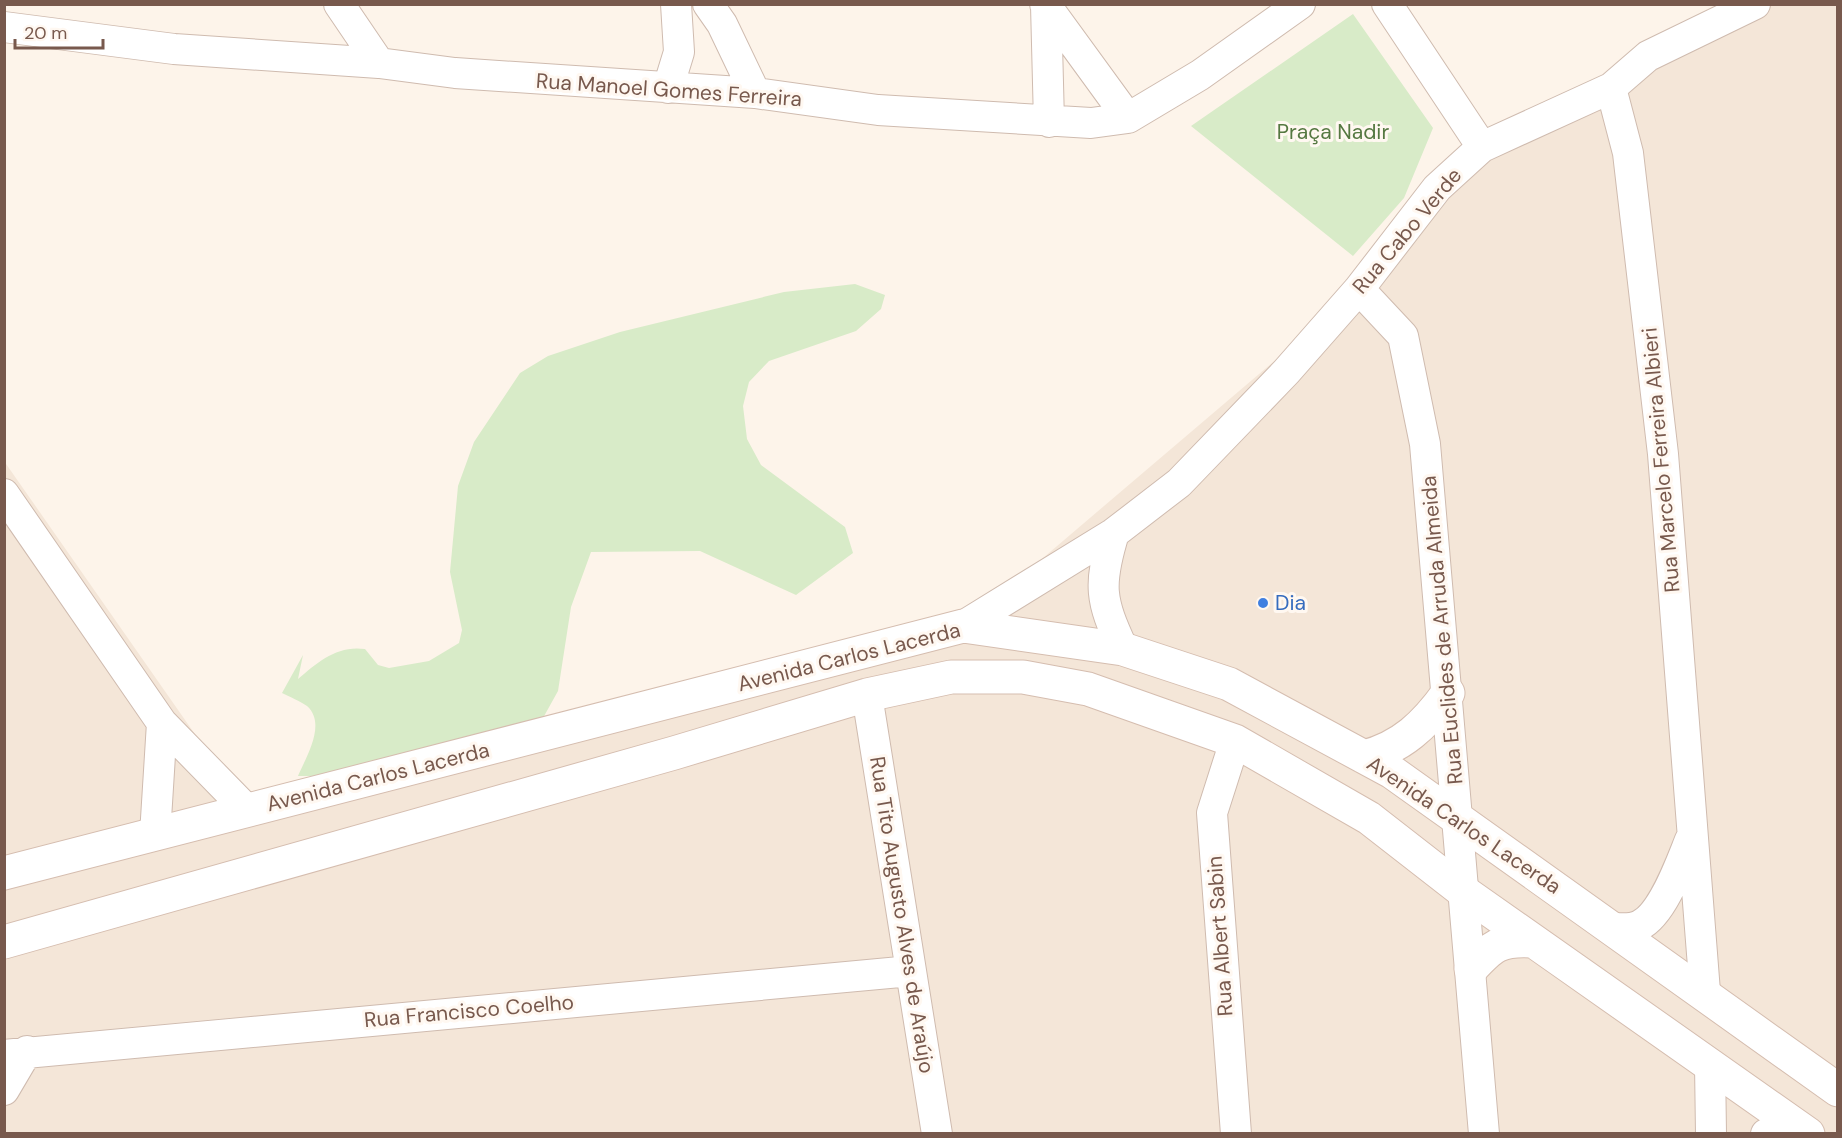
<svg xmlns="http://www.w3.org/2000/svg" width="1842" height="1138" font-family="'DM Sans',sans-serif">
<rect width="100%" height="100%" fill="#fdf4ea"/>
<path fill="#f4e6d8" d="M 1757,5 L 1837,5 L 1837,1133 L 5,1133 L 4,461 L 248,810 L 963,626 L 1359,289 L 1482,147 Z"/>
<path fill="#d8ebc8" d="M 1353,14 L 1433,128 L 1404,198 L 1353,256 L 1191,126 Z
M 855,284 L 885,295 L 881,309 L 856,331 L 769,361 L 749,382 L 743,406 L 747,439 L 761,465 L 845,527 L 853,553 L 796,595 L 700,551 L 591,552 L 571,607 L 558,691 L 543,718 L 328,776 L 298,776 C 306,757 327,724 307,706 C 300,701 290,697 282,693 L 303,655 L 298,679 C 318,662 337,645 365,649 L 378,665 L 389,668 L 429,661 L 459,643 L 462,630 L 450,572 L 458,486 L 474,442 L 520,373 L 548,356 L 620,332 L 784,292 Z"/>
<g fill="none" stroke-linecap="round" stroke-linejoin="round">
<defs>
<path id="minor" d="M 339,4 L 379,63
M 708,4 L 722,24 L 755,93
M 1045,4 L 1128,118
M 1387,4 L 1482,147
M 1046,5 L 1049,122
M 4,27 L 174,49 L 379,63 L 455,73 L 755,93 L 878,110 L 1091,123 L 1128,118 L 1200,75 L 1300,4
M 668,88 L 679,52 L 676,4
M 1611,88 L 1628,153 L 1663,454 L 1705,992
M 1359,289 L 1403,336 L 1425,444 L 1484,1134
M 4,494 L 162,723 L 248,811
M 1114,533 C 1098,585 1100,600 1123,649
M 963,626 L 1114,533 L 1179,483 L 1286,372 L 1359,289 L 1437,188 L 1482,147 L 1611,88 L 1648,56 L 1755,4
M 867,695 L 937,1134
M 1235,741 L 1212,813 L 1236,1134
M 155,835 L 162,723
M 1612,928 C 1622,928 1631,930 1640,925 C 1663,914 1681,862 1690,840
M 4,1055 L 911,971
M 1710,1064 L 1711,1134
M 4,1090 L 27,1051
M 1766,1134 L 1791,1122"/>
<path id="secondary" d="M 1364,757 C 1402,747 1425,725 1448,693
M 4,873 L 963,626 L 1123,649 L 1229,684 L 1392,772 L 1838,1090
M 4,942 L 674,753 L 867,695 L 951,677 L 1023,677 L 1088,689 L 1235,741 L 1369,818 L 1464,892 L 1808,1134
M 1471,969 C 1492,946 1500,939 1532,941"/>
</defs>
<use href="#minor" stroke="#cfbbaf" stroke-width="32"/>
<use href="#secondary" stroke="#d5bdaf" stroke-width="35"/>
<use href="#minor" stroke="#fff" stroke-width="30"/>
<use href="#secondary" stroke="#fff" stroke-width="33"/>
</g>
<circle fill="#3f7fe0" stroke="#fff8f1" stroke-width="2" cx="1263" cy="603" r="6"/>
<g text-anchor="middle" stroke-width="6" stroke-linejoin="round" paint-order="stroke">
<g font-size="21" fill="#78594d" stroke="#fff8f1">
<text transform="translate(669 90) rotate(4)" y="7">Rua Manoel Gomes Ferreira</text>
<text transform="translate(1407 231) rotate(-50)" y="7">Rua Cabo Verde</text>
<text transform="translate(1661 460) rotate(-95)" y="7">Rua Marcelo Ferreira Albieri</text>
<text transform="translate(1442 630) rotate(-95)" y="7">Rua Euclides de Arruda Almeida</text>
<text transform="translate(849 657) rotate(-14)" y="7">Avenida Carlos Lacerda</text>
<text transform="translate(378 777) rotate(-14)" y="7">Avenida Carlos Lacerda</text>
<text transform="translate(1464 825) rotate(34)" y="7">Avenida Carlos Lacerda</text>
<text transform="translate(902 915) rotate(81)" y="7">Rua Tito Augusto Alves de Araújo</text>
<text transform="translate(1220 936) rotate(-94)" y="7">Rua Albert Sabin</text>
<text transform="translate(469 1011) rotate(-5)" y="7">Rua Francisco Coelho</text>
</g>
<g font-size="21" fill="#557841" stroke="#fff8f1">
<text x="1333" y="139">Praça Nadir</text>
</g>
<g font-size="21" fill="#366cbe" stroke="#fff8f1" text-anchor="start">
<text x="1275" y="610">Dia</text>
</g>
</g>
<rect width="1842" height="1138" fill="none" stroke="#78594d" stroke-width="12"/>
<path d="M15 39v9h88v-9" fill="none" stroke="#78594d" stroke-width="3"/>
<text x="24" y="39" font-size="18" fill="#78594d" stroke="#fff8f1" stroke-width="4.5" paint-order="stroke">20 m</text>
</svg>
